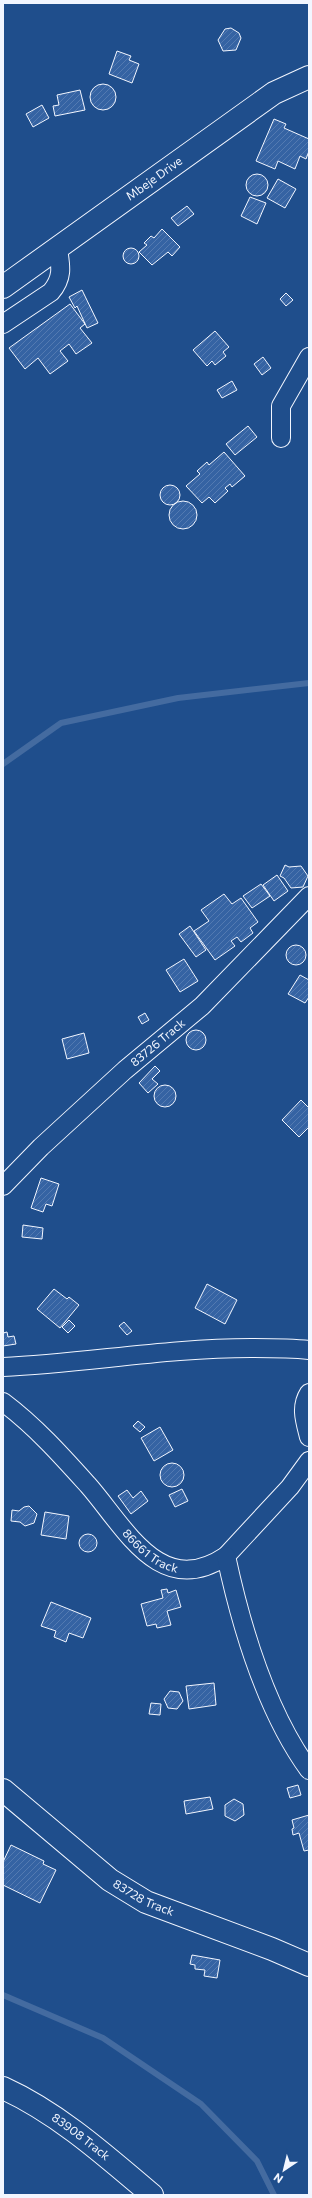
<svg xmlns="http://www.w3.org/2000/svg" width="312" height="2198" font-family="Commissioner,sans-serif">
<defs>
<pattern id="building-hatch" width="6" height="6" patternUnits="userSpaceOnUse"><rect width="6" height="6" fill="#3563a3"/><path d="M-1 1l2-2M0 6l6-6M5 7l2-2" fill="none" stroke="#537ab1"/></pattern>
</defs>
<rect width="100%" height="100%" fill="#1f4e8c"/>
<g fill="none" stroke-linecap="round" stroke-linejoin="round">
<path stroke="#446ba0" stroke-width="6" d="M 3,764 L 61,723 L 178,698 L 309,683
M 3,1995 L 103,2038 L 201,2104 L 257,2161 L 274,2195"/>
</g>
<path fill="url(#building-hatch)" stroke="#f2f6ff" d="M 231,28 L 239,33 L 241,38 L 236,50 L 223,51 L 218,40 L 225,29 Z
M 117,51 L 131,56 L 129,60 L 139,64 L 132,83 L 109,74 Z
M90 97a13 13 0 1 1 26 0a13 13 0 1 1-26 0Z
M 80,90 L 85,110 L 55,116 L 53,106 L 59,105 L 57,95 Z
M 42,105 L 49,118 L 33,127 L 26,114 Z
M 274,119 L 286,124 L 284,128 L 309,139 L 309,151 L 306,159 L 300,156 L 295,169 L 278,161 L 275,169 L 256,161 Z
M246 185a11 11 0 1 1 22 0a11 11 0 1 1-22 0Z
M 278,179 L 296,189 L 285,208 L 267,198 Z
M 250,197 L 266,203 L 257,224 L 241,216 Z
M 187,206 L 194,214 L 178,226 L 171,218 Z
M 162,229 L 180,247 L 172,256 L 168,252 L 152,265 L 139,252 L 147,245 L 144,243 L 151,236 L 154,238 Z
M123 256a8 8 0 1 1 16 0a8 8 0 1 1-16 0Z
M 82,290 L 98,323 L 87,328 L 77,306 L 75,308 L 69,297 Z
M 286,293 L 293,300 L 286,306 L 280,299 Z
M 70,304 L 85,324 L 80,328 L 92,343 L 76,354 L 69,344 L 60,351 L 68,361 L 50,374 L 38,358 L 25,369 L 9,348 Z
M 215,331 L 229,347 L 223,352 L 226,356 L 215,365 L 212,361 L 207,366 L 193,350 Z
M 263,357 L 271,368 L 262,375 L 254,364 Z
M 232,381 L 237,390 L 222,398 L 217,390 Z
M 248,426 L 257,437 L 235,455 L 226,444 Z
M 224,452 L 245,476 L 232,487 L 230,484 L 225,488 L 228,491 L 215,503 L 209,497 L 202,503 L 186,486 L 200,474 L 197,471 L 207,462 L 209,465 Z
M160 495a10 10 0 1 1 20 0a10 10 0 1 1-20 0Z
M169 515a14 14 0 1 1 28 0a14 14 0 1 1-28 0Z
M 285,865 L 289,867 L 301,866 L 308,876 L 303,887 L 291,888 L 284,878 L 280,876 Z
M 277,875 L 288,891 L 274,901 L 263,885 Z
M 261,884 L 270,896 L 252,908 L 243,896 Z
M 224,894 L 232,904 L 241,898 L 258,922 L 250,928 L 253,933 L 241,942 L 237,937 L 231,941 L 235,946 L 215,960 L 194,931 L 209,921 L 201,910 Z
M 190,926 L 206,950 L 196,957 L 179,934 Z
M286 955a10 10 0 1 1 20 0a10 10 0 1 1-20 0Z
M 184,959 L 198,981 L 180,992 L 166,970 Z
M 300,975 L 309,980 L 309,997 L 305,1003 L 288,994 Z
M 145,1013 L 149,1020 L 142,1024 L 138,1017 Z
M186 1040a10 10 0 1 1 20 0a10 10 0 1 1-20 0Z
M 84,1033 L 89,1053 L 67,1059 L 62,1039 Z
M 155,1066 L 160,1071 L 152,1079 L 158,1084 L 148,1093 L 139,1083 Z
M154 1096a11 11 0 1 1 22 0a11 11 0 1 1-22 0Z
M 301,1100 L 309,1108 L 309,1127 L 299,1137 L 282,1120 Z
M 41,1178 L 59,1184 L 52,1206 L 46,1204 L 43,1212 L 31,1208 Z
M 23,1225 L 43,1228 L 42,1239 L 22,1237 Z
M 207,1284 L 237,1300 L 225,1324 L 195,1308 Z
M 54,1289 L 67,1299 L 69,1297 L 79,1305 L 60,1328 L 37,1309 Z
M 69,1320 L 75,1326 L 68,1333 L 62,1327 Z
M 124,1322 L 132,1331 L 127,1335 L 119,1326 Z
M 7,1332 L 8,1337 L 14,1336 L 16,1344 L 3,1346 L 3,1333 Z
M 138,1421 L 145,1427 L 140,1432 L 133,1426 Z
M 160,1427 L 173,1450 L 154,1461 L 141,1438 Z
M160 1475a12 12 0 1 1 24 0a12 12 0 1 1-24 0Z
M 182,1489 L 188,1501 L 175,1507 L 169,1495 Z
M 127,1490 L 133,1498 L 141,1491 L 148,1501 L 131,1514 L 118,1496 Z
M 29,1506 L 37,1514 L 34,1523 L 25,1526 L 20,1522 L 11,1521 L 12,1510 L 19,1511 L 24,1507 Z
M 45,1512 L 69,1516 L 66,1539 L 41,1535 Z
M79 1543a9 9 0 1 1 18 0a9 9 0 1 1-18 0Z
M 167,1589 L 168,1593 L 176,1590 L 181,1607 L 167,1611 L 171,1625 L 157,1628 L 156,1624 L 147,1626 L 141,1604 L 163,1598 L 161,1590 Z
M 51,1602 L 91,1618 L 83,1638 L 69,1633 L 66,1642 L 54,1637 L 56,1631 L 41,1626 Z
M 214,1683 L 216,1705 L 189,1709 L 186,1686 Z
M 170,1691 L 179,1692 L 183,1701 L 177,1709 L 168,1708 L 164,1699 Z
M 151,1703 L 161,1704 L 160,1715 L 149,1714 Z
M 298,1785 L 301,1795 L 290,1798 L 287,1788 Z
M 210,1797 L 213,1809 L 186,1814 L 184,1801 Z
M 234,1799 L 243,1804 L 244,1815 L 235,1821 L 225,1816 L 225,1805 Z
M 309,1815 L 309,1850 L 304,1851 L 299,1833 L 293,1835 L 292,1829 L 294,1828 L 292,1820 Z
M 11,1845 L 44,1861 L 43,1864 L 56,1870 L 40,1903 L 3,1885 L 3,1862 Z
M 192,1955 L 220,1960 L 217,1978 L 204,1976 L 205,1970 L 195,1969 L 195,1965 L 190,1964 Z"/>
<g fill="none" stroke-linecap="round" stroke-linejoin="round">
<defs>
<g id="minor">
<path d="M 3,324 L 51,292 C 63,278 61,267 58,249"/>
<path d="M 281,438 L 281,406 L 309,357"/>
<path id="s1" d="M 3,1186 L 41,1147 L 125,1070 L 202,1006 L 309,896"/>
<path d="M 3,1367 C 86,1363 168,1348 251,1348 C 271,1348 290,1348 309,1350"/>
<path d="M 309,1393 C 300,1407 305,1421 309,1437"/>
<path id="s2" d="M 3,1402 C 35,1426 61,1455 88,1485 C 125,1527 160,1600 226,1556 L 290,1487 L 309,1461"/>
<path d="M 226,1556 C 241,1626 267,1712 309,1770"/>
</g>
<g id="tertiary">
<path id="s3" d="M 3,287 L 274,93 L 309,77"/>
<path id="s4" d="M 3,1790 L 110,1880 L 146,1902 L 272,1949 L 309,1965"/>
<path id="s5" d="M 3,2088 C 58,2113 106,2156 152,2195"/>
</g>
</defs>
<use href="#minor" stroke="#f2f6ff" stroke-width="20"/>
<use href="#tertiary" stroke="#f2f6ff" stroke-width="24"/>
<use href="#minor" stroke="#1f4e8c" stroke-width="18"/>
<use href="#tertiary" stroke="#1f4e8c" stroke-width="22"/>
</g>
<g text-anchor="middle" stroke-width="3" stroke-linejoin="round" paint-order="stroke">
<g font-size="12" fill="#f2f6ff" stroke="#1f4e8c">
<text dy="4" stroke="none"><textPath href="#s3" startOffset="186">Mbeje Drive</textPath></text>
<text dy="4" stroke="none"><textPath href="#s1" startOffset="211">83726 Track</textPath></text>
<text dy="4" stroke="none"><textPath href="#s2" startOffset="211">86661 Track</textPath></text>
<text dy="4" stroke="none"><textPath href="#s4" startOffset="178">83728 Track</textPath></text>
<text dy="4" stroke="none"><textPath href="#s5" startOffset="92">83908 Track</textPath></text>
</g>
</g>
<rect width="312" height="2198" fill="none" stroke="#f2f6ff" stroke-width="8"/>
<g transform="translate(284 2170) rotate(215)" stroke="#1f4e8c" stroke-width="3" paint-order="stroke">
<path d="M0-3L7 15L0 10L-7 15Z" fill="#f2f6ff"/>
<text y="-6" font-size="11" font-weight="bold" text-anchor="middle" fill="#f2f6ff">N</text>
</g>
</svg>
